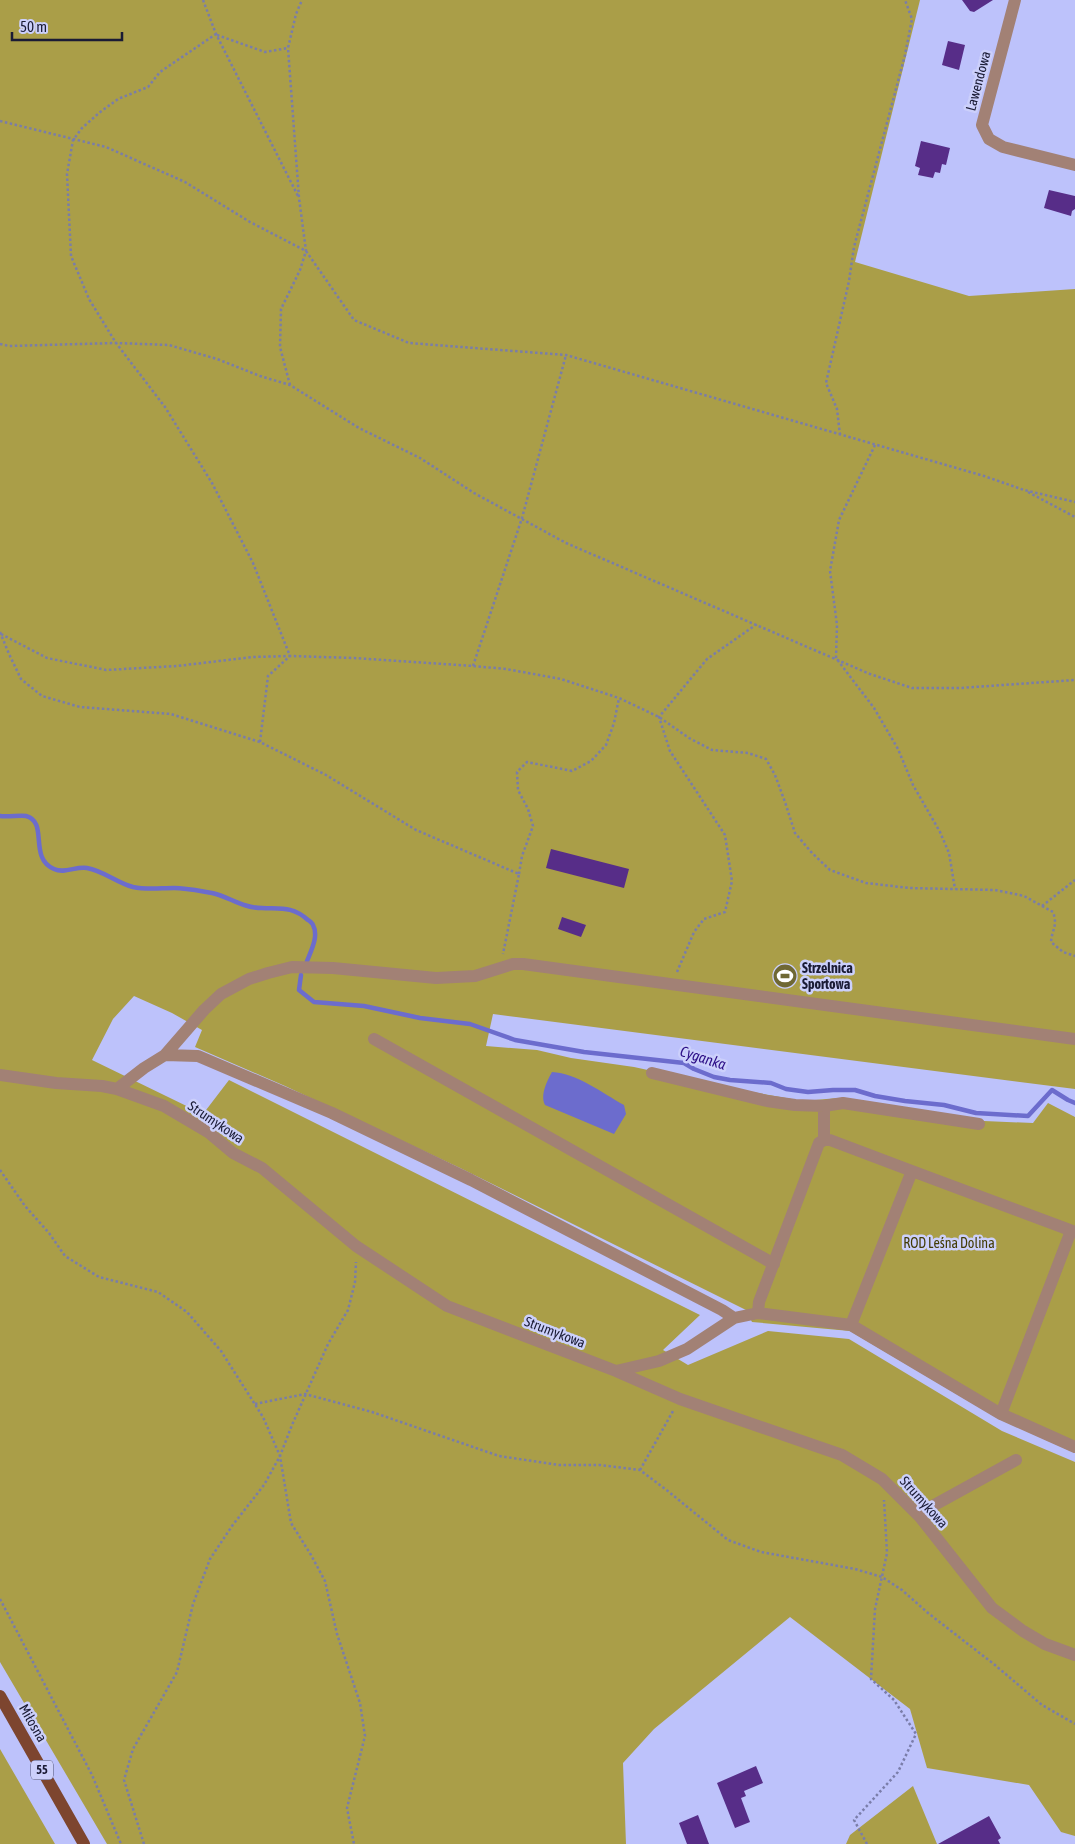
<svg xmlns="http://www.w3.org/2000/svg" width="1075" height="1844" font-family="'Asap Condensed',sans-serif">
<rect width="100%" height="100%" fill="#bdc2fb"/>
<path fill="#aa9e48" d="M 0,0 L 920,0 L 855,262 L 969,296 L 1075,289 L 1075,1089 L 493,1014 L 486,1046 L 537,1050 L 571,1058 L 634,1067 L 735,1089 L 803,1101 L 838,1098 L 984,1121 L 1033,1123 L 1048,1103 L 1075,1117 L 1075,1453 L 999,1419 L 850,1331 L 752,1322 L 746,1310 L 460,1168 L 285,1086 L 195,1047 L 202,1030 L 172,1013 L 134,996 L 113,1019 L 92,1060 L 203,1114 L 229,1080 L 700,1315 L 663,1350 L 688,1365 L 768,1331 L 849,1339 L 1002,1431 L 1075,1462 L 1075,1836 L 1061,1832 L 1029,1785 L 927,1768 L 910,1709 L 790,1617 L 654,1729 L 623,1763 L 626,1844 L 107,1844 L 0,1662 Z
M 0,1749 L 55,1844 L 0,1844 Z
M 913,1786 L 937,1844 L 846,1844 L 850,1835 Z"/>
<path fill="#6c6ccd" d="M 552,1072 C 577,1073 602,1093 624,1105 L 626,1114 L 614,1134 L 545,1105 C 540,1095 547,1081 552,1072 Z"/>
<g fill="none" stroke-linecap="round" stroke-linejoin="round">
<path stroke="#6c6ccd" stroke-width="4.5" d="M 0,816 C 8,817 21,815 26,816 C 49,822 28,858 54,869 C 65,874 76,866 87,868 C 104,871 117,883 133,887 C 147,890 160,888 174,888 C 186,888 200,891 212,893 C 230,897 242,908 262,908 C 281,909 292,906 308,920 C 309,920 313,924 313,925 C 319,936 311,951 307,961
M 301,975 L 299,990 L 314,1002 L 364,1006 L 420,1018 L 470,1024 L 515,1040 L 584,1052 L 684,1063 L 694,1069 L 714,1077 L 730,1080 L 771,1083 L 786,1089 L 808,1092 L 833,1090 L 855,1090 L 875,1096 L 905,1101 L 944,1105 L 976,1113 L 1028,1116 L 1052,1090 L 1068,1100 L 1075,1103"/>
</g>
<path fill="#572d88" d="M 962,0 L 993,0 L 974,12 L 970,11 Z
M 948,41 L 965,45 L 959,70 L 942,65 Z
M 921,141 L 950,148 L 946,165 L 942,164 L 940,173 L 935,172 L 933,178 L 918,175 L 920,168 L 915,166 Z
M 1049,190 L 1075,196 L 1075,209 L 1072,211 L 1071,216 L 1044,208 Z
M 551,849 L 629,869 L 624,888 L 546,868 Z
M 562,917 L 586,925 L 581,937 L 558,929 Z
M 756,1766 L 763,1783 L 744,1791 L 746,1796 L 741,1798 L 750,1822 L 735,1828 L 717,1783 Z
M 698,1815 L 709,1844 L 687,1844 L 679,1823 Z
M 989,1816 L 1001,1838 L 998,1840 L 1000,1844 L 938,1844 Z"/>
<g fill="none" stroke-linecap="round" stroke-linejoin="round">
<path stroke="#7a7da9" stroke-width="2.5" stroke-dasharray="2.5 2.5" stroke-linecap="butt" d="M 203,0 L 216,34 L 298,196
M 217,35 L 265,52 L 288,48
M 0,121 L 106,147 L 185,182 L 250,222 L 306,251 L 354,320 L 409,343 L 566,355 L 984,476 L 1024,490 L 1075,502
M 0,344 L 9,346 L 116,343 L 169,345 L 217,359 L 260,376 L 290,385 L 359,428 L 420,458 L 474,493 L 566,543 L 870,674 L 912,688 L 960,688 L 1075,680
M 290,385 L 280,347 L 281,309 L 300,270 L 306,251 L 299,198 L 288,48 L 296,14 L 302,0
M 840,435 L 837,409 L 826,383 L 849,281 L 854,247 L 905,55 L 912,19 L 905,0
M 875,445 L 839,520 L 830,571 L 837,625 L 836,658 L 874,708 L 898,749 L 913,785 L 940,832 L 949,853 L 955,889
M 1028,492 L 1075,517
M 0,632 L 9,654 L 21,679 L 42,696 L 80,707 L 171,714 L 260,742 L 326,775 L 416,830 L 519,874 L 503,954
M 1,634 L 47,658 L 106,670 L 177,666 L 253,657 L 290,656 L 253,563 L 212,483 L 165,407 L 116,343 L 89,299 L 71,256 L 67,174 L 73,140 L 82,128 L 99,113 L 118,99 L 148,87 L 160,72 L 216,34
M 473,666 L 522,518 L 566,355
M 260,742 L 268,676 L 290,656 L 354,658 L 473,666 L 506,669 L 561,679 L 619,698 L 659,717 L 689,738 L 712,750 L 748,753 L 766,759 L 775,775 L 785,802 L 795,833 L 812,853 L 830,870 L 866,883 L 909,888 L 995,890 L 1024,896 L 1053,912 C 1058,926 1052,929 1051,942 L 1063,952 L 1075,956
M 519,874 L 522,856 L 533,826 L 528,809 L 518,790 L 517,772 L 527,762 L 572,771 L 591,761 L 606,745 L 614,723 L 619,698
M 1042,906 L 1075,880
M 677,972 L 694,932 L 704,919 L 725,912 L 732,881 L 725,835 L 670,751 L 659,717 L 707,659 L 757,624
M 0,1170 L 25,1206 L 49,1233 L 65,1256 L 99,1277 L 158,1292 L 187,1312 L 221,1351 L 263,1417 L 280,1456 L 291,1523 L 311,1555 L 325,1581 L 337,1634 L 360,1703 L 365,1736 L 347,1808 L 354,1844
M 255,1404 L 305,1394 L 372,1412 L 499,1456 L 559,1465 L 600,1465 L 640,1470 L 669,1492 L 728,1540 L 761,1552 L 855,1569 L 882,1577 L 902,1590 L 928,1613 L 995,1665 L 1042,1705 L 1075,1724
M 640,1470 L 673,1411
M 0,1599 L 92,1775 L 121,1844
M 144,1844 L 124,1780 L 133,1749 L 177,1672 L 193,1604 L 210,1559 L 232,1526 L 264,1485 L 280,1456 L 292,1425 L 328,1344 L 348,1310 L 355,1282 L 356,1262
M 867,1844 L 854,1820 L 898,1772 L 916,1734 L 894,1700 L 871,1679 L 875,1609 L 887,1553 L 884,1500"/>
<path stroke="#a28175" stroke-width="12" d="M 1015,0 L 982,125 L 989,139 L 1003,147 L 1075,165
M 374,1039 L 774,1264
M 165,1055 L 198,1056 L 332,1113 L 471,1180 L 722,1310 L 734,1318 L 687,1349 L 659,1361 L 616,1371
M 652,1073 L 767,1101 L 795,1105 L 824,1106 L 824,1140
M 0,1075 L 56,1083 L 102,1086 L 117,1089 L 164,1106 L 208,1132 L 233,1153 L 262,1168 L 356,1246 L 447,1306 L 616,1371 L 680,1399 L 842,1455 L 882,1479 L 920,1517 L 992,1608 L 1023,1631 L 1045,1644 L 1075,1655
M 117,1089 L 144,1068 L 165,1055 L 204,1010 L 221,994 L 249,979 L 268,973 L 292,967 L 333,968 L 436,978 L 475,976 L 513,964 L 523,964 L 1075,1039
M 824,1106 L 843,1103 L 979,1124
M 758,1313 L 759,1302 L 819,1143 L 824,1140 L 830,1140 L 912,1171
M 734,1318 L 758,1313 L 851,1325 L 912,1171 L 1075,1232
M 851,1325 L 1001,1414 L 1071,1231
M 1001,1414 L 1075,1447
M 918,1514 L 1016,1460"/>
<path stroke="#7d452f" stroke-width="12" d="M 0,1696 L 84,1844"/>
</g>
<defs>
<symbol id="stadium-disc" viewBox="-11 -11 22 22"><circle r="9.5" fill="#6f6834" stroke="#ccd0fb"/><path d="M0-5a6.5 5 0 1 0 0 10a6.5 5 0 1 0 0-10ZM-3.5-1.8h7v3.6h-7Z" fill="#fff"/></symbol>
</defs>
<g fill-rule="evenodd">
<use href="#stadium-disc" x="771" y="962" width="28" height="28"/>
</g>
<g text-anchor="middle" stroke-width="5" stroke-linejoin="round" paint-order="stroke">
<rect fill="#ccd0fb" stroke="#4f5170" stroke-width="1" x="31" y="1760.5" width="22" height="19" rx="4"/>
<g font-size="12" font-weight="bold" fill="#1a1b35">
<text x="42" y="1774">55</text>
</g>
<g font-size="14" fill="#1a1b35" stroke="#ccd0fb">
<text transform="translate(978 81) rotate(-75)" y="5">Lawendowa</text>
<text transform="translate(216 1122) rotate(34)" y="5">Strumykowa</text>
<text transform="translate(555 1332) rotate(21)" y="5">Strumykowa</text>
<text transform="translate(924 1502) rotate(48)" y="5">Strumykowa</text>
<text transform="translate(33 1723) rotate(60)" y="5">Miłosna</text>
</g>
<g font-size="14" font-weight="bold" fill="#1a1b35" stroke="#ccd0fb" text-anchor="start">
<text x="802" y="973">Strzelnica<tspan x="802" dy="16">Sportowa</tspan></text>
</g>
<g font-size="14" fill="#423b04" stroke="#ccd0fb">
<text x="949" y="1248">ROD Leśna Dolina</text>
</g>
<g font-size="15" font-style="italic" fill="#2d0f87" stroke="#ccd0fb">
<text transform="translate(703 1058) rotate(18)" y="5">Cyganka</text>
</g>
</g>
<path d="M12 32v8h110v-8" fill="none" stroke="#1a1b35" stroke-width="2.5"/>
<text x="20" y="32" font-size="15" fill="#1a1b35" stroke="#ccd0fb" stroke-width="4" paint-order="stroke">50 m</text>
</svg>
